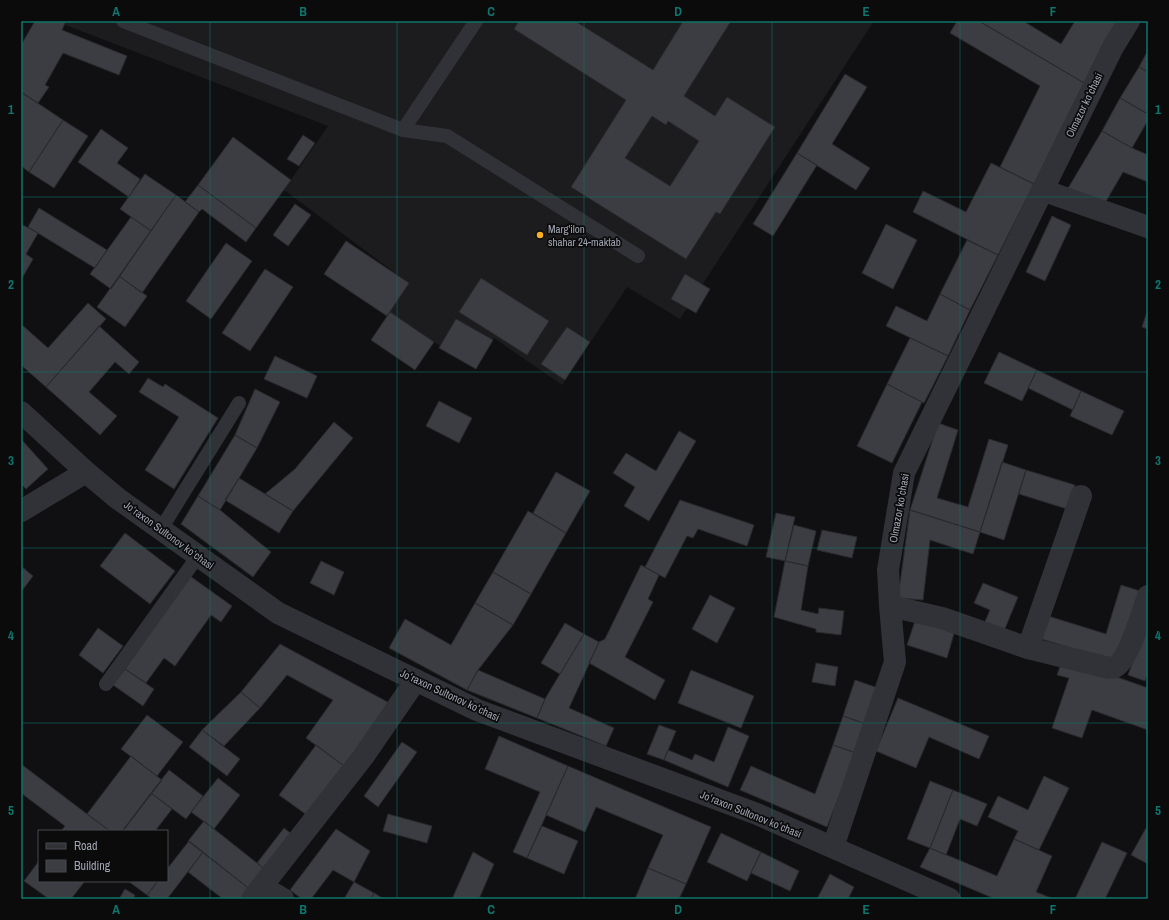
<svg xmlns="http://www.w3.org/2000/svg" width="1169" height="920" font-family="'Archivo Narrow',sans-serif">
<rect width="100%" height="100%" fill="#101012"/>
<path fill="#1c1c1f" d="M 65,21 L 874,21 L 680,319 L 627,287 L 562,385 L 494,338 L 472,367 L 385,310 L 406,281 L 284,190 L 328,126 L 63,24 Z"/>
<path fill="#3c3d42" stroke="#2a2a2e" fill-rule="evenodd" d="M 35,21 L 66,21 L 62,30 L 127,56 L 119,75 L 63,53 L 45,85 L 49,87 L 38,103 L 21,92 L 21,45 Z
M 519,21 L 575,21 L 653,70 L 682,23 L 678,21 L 731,21 L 684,96 L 715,116 L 727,97 L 775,127 L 720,214 L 716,212 L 686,259 L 571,187 L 626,100 L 514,29 ZM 652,116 L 666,125 L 668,121 L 699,141 L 670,186 L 625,158 Z
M 957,21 L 979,21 L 1084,83 L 1034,184 L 1000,167 L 1040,86 L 950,33 Z
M 979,21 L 1023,21 L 1061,44 L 1075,21 L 1122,21 L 1084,83 Z
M 1148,50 L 1148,72 L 1139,67 Z
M 1139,67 L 1148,72 L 1148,111 L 1146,113 L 1120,98 Z
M 845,74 L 867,87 L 832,144 L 870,168 L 856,190 L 797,153 Z
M 21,92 L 63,120 L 29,172 L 21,166 Z
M 1120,98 L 1148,114 L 1148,120 L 1132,148 L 1102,131 Z
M 63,120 L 88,136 L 54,188 L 29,172 Z
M 101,129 L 128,148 L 117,163 L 140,179 L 129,197 L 78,162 Z
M 1102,131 L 1132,148 L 1148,155 L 1148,182 L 1123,172 L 1101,210 L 1067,190 Z
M 303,135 L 315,143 L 299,166 L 287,159 Z
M 233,137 L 291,180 L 256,228 L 198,185 Z
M 797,153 L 817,165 L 773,236 L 753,224 Z
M 991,163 L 1034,184 L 998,255 L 913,212 L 923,191 L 966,212 Z
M 145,174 L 176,195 L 151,231 L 120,209 Z
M 198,185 L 256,228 L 246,242 L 202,209 L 199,212 L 185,202 Z
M 176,195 L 199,212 L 142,293 L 119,276 Z
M 295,204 L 311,215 L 288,246 L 273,235 Z
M 39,208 L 107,250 L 95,268 L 28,227 Z
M 1052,216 L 1071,225 L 1045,281 L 1026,272 Z
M 131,217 L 151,231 L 111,289 L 90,274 Z
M 21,224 L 38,233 L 26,254 L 33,259 L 21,280 Z
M 886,224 L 917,240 L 893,289 L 862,273 Z
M 967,240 L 998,255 L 970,310 L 940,294 Z
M 346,241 L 409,283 L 387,316 L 324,274 Z
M 226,243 L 252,261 L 211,319 L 186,301 Z
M 265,269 L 293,287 L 250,351 L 222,333 Z
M 685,274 L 710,289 L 696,313 L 671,299 Z
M 119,276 L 147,296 L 125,327 L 97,307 Z
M 481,278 L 549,321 L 527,355 L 459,312 Z
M 940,294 L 970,310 L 948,356 L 886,326 L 896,306 L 927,321 Z
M 88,303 L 106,319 L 46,387 L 21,365 L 21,324 L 48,348 Z
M 1148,309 L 1148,329 L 1142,327 Z
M 390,312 L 434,342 L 415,370 L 371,340 Z
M 456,319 L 493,340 L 476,369 L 439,348 Z
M 99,326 L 139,362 L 129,374 L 115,362 L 89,392 L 117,416 L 100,435 L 46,387 Z
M 567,327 L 590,342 L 565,380 L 541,364 Z
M 910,338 L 948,356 L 924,403 L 887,384 Z
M 999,352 L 1037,370 L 1022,401 L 984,383 Z
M 275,356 L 317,376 L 307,398 L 264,379 Z
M 1037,370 L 1081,391 L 1073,410 L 1028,388 Z
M 148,378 L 163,387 L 165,384 L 218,418 L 174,489 L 145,470 L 179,417 L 139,392 Z
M 887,384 L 922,402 L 892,463 L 857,446 Z
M 255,389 L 280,402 L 257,448 L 235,435 Z
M 1081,391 L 1124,411 L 1112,435 L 1070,416 Z
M 439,401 L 472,418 L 459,443 L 426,426 Z
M 334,422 L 353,438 L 293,511 L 265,494 L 295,469 Z
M 938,423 L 958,430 L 937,498 L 968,507 L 989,439 L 1008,445 L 980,532 L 910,510 Z
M 679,431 L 696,441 L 649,521 L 624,506 L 635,487 L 613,473 L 626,453 L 656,471 Z
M 235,435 L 257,448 L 220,510 L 198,496 Z
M 21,439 L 48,469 L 26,489 L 21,484 Z
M 1002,462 L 1026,470 L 1004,540 L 980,532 Z
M 1026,470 L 1075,485 L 1067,509 L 1019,494 Z
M 556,472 L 590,491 L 566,533 L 533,513 Z
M 239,478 L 293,511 L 279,533 L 225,500 Z
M 198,496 L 220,510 L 271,552 L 253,577 L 181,524 Z
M 680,500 L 754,525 L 747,546 L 698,529 L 693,538 L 687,536 L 665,578 L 645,567 Z
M 910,510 L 980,532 L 973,554 L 930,540 L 923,600 L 898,598 Z
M 528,511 L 566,533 L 531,594 L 493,572 Z
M 776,513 L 795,517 L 785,561 L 766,557 Z
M 794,525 L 816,531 L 808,566 L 785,561 Z
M 822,530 L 857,537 L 852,558 L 817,550 Z
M 125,533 L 175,571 L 150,604 L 100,566 Z
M 321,561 L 344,572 L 334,595 L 310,583 Z
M 785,561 L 808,566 L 801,610 L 818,614 L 819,608 L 844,611 L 841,635 L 816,632 L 816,629 L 774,617 Z
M 641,565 L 659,575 L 648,599 L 653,602 L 625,657 L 665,680 L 655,700 L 589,663 L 599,642 L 605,639 Z
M 21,566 L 33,576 L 21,592 Z
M 493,572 L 531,594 L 513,625 L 475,603 Z
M 190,576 L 232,606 L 221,622 L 211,615 L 175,666 L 164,658 L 146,683 L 125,669 Z
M 983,583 L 1018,597 L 1004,631 L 984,624 L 990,610 L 974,603 Z
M 1121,585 L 1140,591 L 1117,657 L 1108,659 L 1038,638 L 1045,615 L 1106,634 Z
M 710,595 L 735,608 L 717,643 L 692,629 Z
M 475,603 L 513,625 L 478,670 L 467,690 L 389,648 L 405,619 L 451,645 Z
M 916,618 L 955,630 L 947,658 L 907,645 Z
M 1148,620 L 1148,672 L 1145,681 L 1128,675 Z
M 565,623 L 584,634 L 560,674 L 541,663 Z
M 98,628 L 123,646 L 103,673 L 79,655 Z
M 584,634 L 599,642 L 569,708 L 614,728 L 606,746 L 537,718 L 545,699 Z
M 280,644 L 395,706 L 348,769 L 306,738 L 333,700 L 287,675 L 260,708 L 241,692 Z
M 1063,658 L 1148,688 L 1148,730 L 1092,710 L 1082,738 L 1052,728 L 1069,678 L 1057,675 Z
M 816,663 L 838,667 L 835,686 L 812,682 Z
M 125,669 L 154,689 L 143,706 L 113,685 Z
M 478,670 L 545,699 L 537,718 L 467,690 Z
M 691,670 L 754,696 L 741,728 L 678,703 Z
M 855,680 L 878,688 L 866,724 L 843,716 Z
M 241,692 L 260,708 L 224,746 L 202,730 Z
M 898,698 L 989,736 L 979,759 L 929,737 L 916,768 L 876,751 Z
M 147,715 L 183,742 L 157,776 L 121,749 Z
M 843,716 L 866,724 L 856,753 L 833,745 Z
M 659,725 L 676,731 L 664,760 L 647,754 Z
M 728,727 L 749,736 L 728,787 L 664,760 L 668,750 L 692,760 L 695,754 L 714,762 Z
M 202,730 L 240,759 L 227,776 L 189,747 Z
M 499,736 L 568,766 L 527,858 L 513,852 L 540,792 L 485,769 Z
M 402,742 L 417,752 L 378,807 L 364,796 Z
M 316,745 L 348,769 L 311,818 L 279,795 Z
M 833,745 L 856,753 L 827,827 L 740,790 L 751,766 L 815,794 Z
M 131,756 L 162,780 L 123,831 L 110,831 L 87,814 Z
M 21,764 L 87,814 L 110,831 L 61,831 L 65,826 L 21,793 Z
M 568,766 L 711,827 L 686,884 L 648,868 L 663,835 L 596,807 L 585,832 L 546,815 Z
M 169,770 L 203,796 L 186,819 L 151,793 Z
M 1044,776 L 1069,788 L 1039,850 L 1014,839 L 1018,831 L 988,817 L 998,796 L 1028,810 Z
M 218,778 L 240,795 L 214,829 L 191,812 Z
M 930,781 L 953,790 L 930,848 L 907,839 Z
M 953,790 L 987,804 L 977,826 L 960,819 L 946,855 L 930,848 Z
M 151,793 L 172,809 L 155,831 L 124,831 L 123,830 Z
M 388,814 L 432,826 L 427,843 L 383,831 Z
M 204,821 L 267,871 L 252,891 L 188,841 Z
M 542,826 L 578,841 L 564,874 L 527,858 Z
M 284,828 L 294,836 L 267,871 L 257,863 Z
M 1146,828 L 1148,829 L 1148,864 L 1131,855 Z
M 336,829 L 370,851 L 354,882 L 333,870 L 311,899 L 302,899 L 290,890 Z
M 721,833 L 761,852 L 747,881 L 707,862 Z
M 1014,839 L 1052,856 L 1036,892 L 1054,899 L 995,899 L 920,867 L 930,848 L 997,876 Z
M 189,841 L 203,852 L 167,899 L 152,899 L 147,895 L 158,881 L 167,881 L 167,869 Z
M 1102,842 L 1127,853 L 1105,899 L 1075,899 Z
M 203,852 L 252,891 L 246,899 L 223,899 L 188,872 Z
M 473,852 L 494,864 L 479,899 L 452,899 Z
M 761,852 L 799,871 L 790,891 L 751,873 Z
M 39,861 L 39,881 L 85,881 L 71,899 L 49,899 L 24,881 Z
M 648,868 L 686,884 L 679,899 L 635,899 Z
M 830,874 L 854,887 L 848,899 L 817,899 Z
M 128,881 L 158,881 L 147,895 Z
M 354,882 L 374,893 L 371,899 L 344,899 Z
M 125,889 L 135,895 L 133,899 L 119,899 Z
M 374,893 L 384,899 L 371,899 Z"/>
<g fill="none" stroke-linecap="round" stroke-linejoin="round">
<path stroke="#313237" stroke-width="14" d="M 123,21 L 403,130 L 447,136 L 638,256
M 403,130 L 476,21
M 161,529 L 239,403
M 106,684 L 198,556"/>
<path stroke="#313237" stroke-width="22" d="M 1042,190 L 1148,227
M 21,511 L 86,472
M 890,606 L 942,618 L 1028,648 L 1109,668 C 1111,668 1113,668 1115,667 C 1128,661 1143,611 1148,596
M 1028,648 L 1081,496
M 833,847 L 895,662 L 890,606 L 888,570 L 904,473 L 1113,47 L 1129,21
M 263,887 L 283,899
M 252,899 L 363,757 L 416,680"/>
<path stroke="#313237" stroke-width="22" d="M 21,412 L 86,472 L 117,498 L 278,613 L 477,710 L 757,814 L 950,899"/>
</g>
<path fill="none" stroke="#0f766e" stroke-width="1" stroke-opacity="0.55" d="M 210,21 L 210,899M 397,21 L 397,899M 584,21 L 584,899M 772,21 L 772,899M 960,21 L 960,899M 21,197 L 1148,197M 21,372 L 1148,372M 21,548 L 1148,548M 21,723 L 1148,723"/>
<circle fill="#f8af22" stroke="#0b0b0c" stroke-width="1.5" cx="540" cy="235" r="4"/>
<g text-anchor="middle" stroke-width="3.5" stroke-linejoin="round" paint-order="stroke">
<g font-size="11" fill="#a1a6b3" stroke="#0b0b0c">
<text transform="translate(1084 105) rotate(-64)" y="4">Olmazor koʻchasi</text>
<text transform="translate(899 508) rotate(-80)" y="4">Olmazor koʻchasi</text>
<text transform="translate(169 535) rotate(36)" y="4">Joʻraxon Sultonov koʻchasi</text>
<text transform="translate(450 695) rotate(25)" y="4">Joʻraxon Sultonov koʻchasi</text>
<text transform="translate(751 814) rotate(22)" y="4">Joʻraxon Sultonov koʻchasi</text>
</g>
<g font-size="11" fill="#a1a6b3" stroke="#0b0b0c" text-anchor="start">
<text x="548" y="233">Marg'ilon<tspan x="548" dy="13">shahar 24-maktab</tspan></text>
</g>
</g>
<rect width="1169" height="920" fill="none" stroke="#0b0b0c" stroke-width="44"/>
<rect x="38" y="830" width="130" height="52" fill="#0b0b0c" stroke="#47494f"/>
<rect x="46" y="843" width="20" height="6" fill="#313237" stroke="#47494f"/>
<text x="74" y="850" font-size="12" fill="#a1a6b3">Road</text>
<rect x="46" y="860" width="20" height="12" fill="#3c3d42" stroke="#47494f"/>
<text x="74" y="870" font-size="12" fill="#a1a6b3">Building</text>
<rect x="22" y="22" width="1125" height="876" fill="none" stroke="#0f766e" stroke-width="1.5"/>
<g font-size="13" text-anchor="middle" font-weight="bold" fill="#0f766e">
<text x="116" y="16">A</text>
<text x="303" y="16">B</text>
<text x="491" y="16">C</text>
<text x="678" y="16">D</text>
<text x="866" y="16">E</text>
<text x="1053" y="16">F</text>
<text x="11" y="114">1</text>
<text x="1158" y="114">1</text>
<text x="11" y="289">2</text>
<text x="1158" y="289">2</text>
<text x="11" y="465">3</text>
<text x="1158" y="465">3</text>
<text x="11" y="640">4</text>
<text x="1158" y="640">4</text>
<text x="11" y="815">5</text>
<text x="1158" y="815">5</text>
<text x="116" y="914">A</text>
<text x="303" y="914">B</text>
<text x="491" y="914">C</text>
<text x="678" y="914">D</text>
<text x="866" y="914">E</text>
<text x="1053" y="914">F</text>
</g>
</svg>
